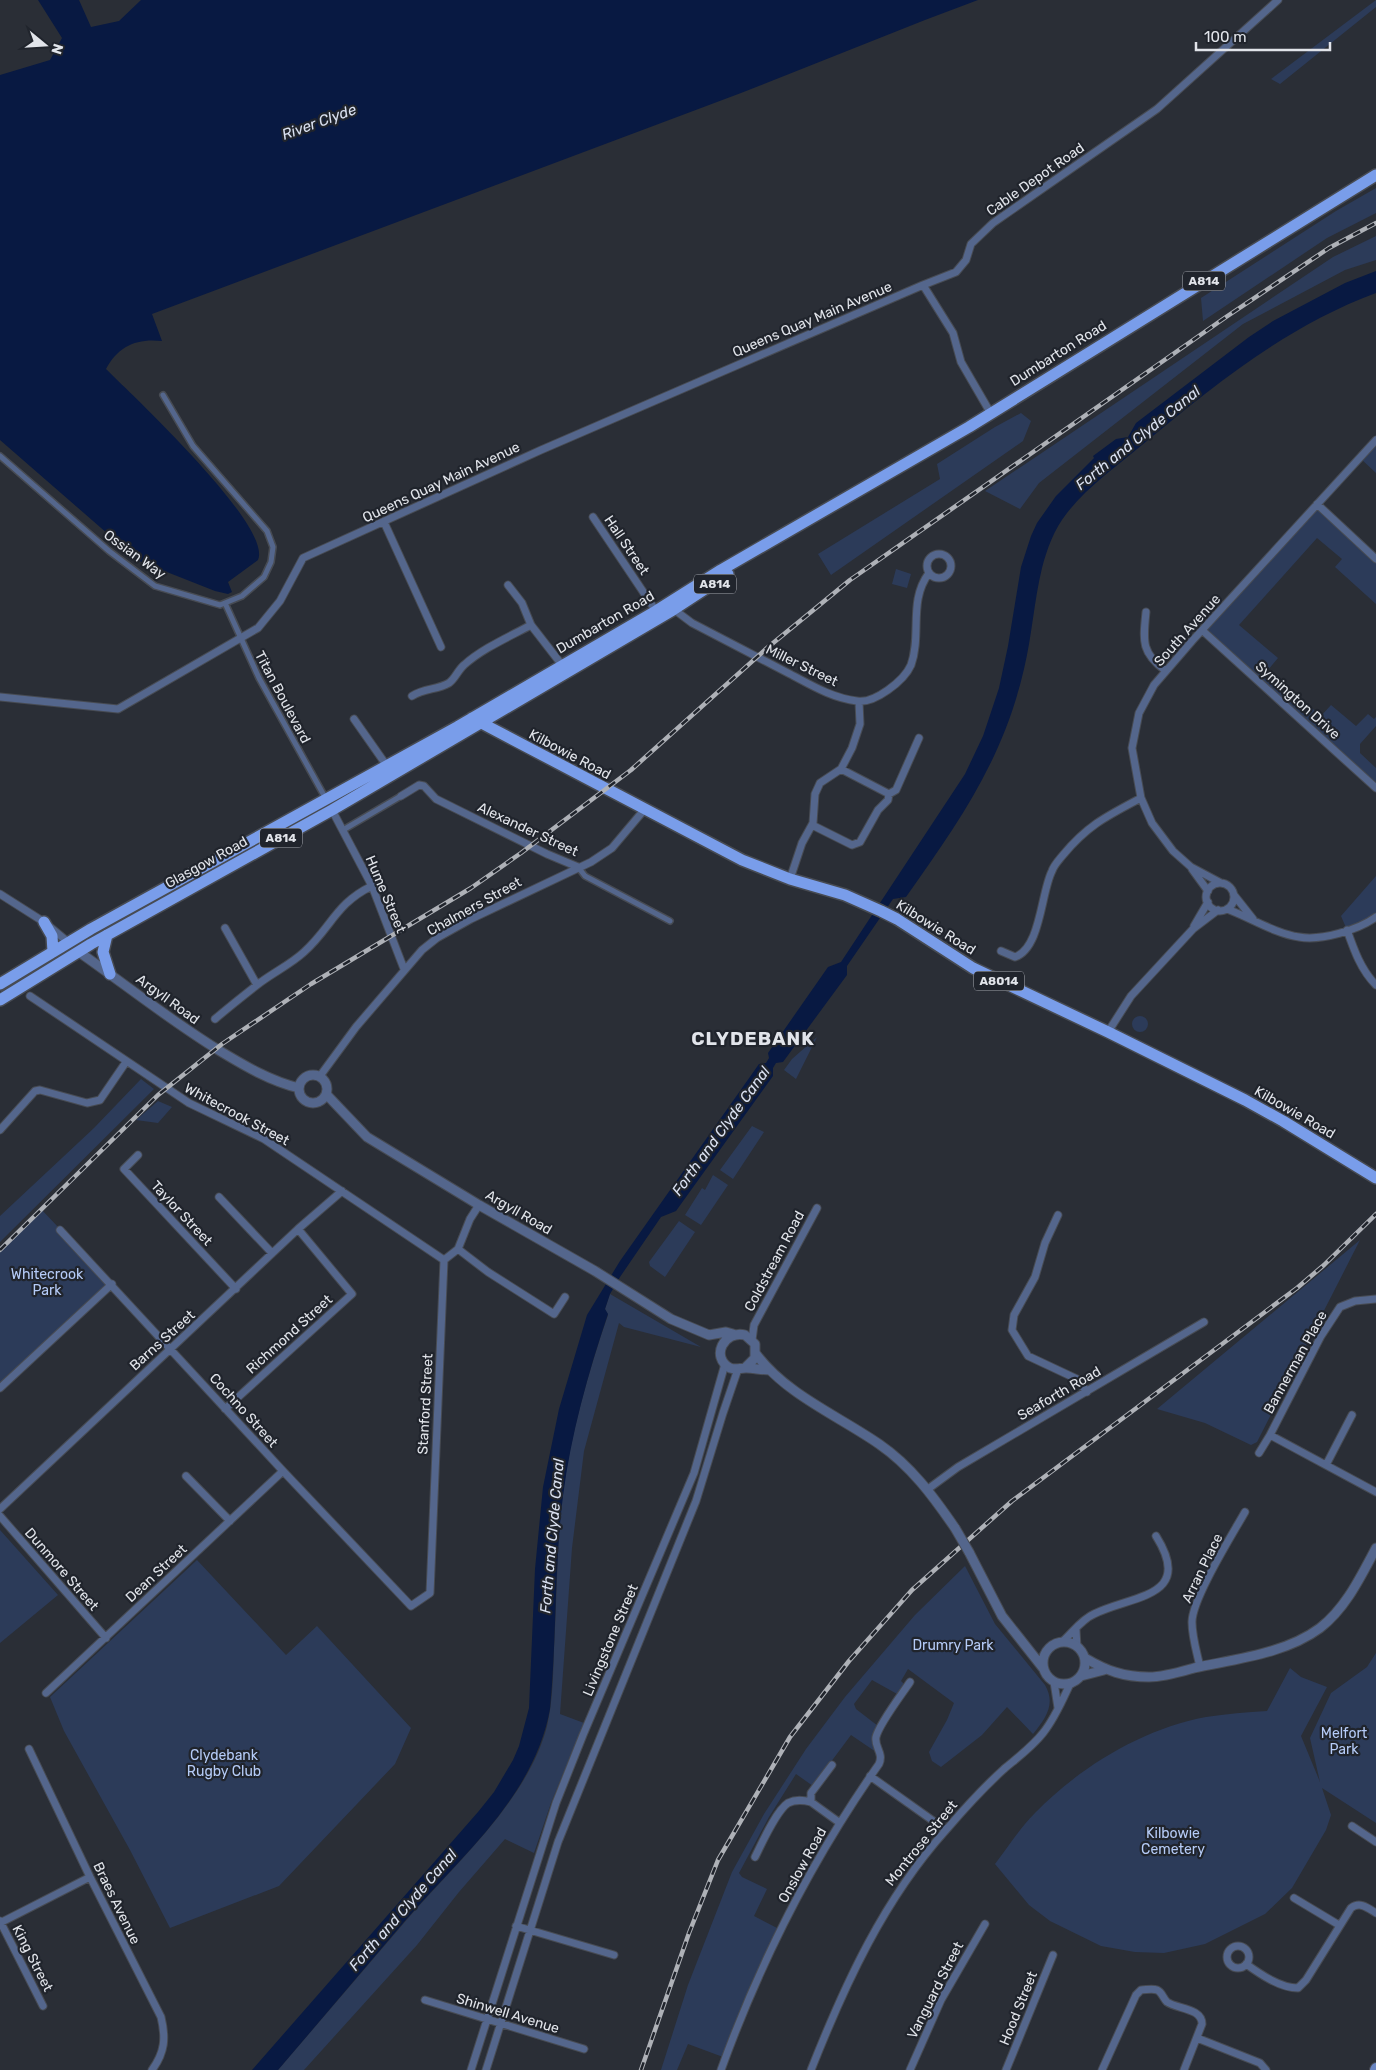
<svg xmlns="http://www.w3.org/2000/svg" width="1376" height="2070" font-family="Rubik,sans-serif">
<rect width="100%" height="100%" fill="#2a2e36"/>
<path fill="#2c3b59" d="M 1376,0 L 1376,7 L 1280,84 L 1271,79 Z
M 1376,188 L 1376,213 L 1327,238 L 1203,321 L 1201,298 L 1336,211 Z
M 1376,236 L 1376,260 L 1345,270 L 1243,324 L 1039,483 L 1020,509 L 985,491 L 1333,257 Z
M 1021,413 L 1031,421 L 1023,441 L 831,575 L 818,554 L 940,479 L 937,464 L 995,427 Z
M 1376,440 L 1376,473 L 1360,458 Z
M 1317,504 L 1376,559 L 1376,604 L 1335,567 L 1342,559 L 1317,538 L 1239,625 L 1278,658 L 1268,670 L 1321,716 L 1331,705 L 1356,726 L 1368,714 L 1374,719 L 1376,717 L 1376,726 L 1360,744 L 1360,753 L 1376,768 L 1376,788 L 1203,631 Z
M 896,569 L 911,574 L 907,588 L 892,584 Z
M 1376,876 L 1376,917 L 1347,930 L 1341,916 Z
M1132 1024a8 8 0 1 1 16 0a8 8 0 1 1-16 0Z
M 817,1037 L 796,1079 L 784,1070 L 792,1059 Z
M 141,1079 L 154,1089 L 0,1242 L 0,1216 L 94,1128 Z
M 158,1101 L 172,1107 L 158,1123 L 136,1120 Z
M 752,1126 L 764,1132 L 733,1179 L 720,1170 Z
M 713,1175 L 728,1185 L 701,1225 L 685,1215 L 702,1188 L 705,1190 Z
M 41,1209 L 112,1284 L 0,1388 L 0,1250 Z
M 679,1221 L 695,1232 L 665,1277 L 650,1266 L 649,1262 Z
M 1360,1240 L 1257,1442 L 1251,1445 L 1205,1423 L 1157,1409 Z
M 610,1294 L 701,1347 L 624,1327 L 619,1323 L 584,1451 L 572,1548 L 560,1714 L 584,1723 L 551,1803 L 534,1853 L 505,1839 L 459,1892 L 417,1945 L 304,2070 L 278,2070 C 320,2021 362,1972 404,1923 C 453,1865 528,1801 547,1726 C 553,1701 553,1674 554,1649 C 556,1610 557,1571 559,1533 C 564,1458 584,1385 608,1315 L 605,1309 Z
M 0,1530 L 58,1595 L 0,1643 Z
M 197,1560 L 286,1655 L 317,1626 L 411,1728 L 395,1764 L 279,1886 L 170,1928 L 130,1850 L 64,1731 L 50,1697 Z
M 965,1566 L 995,1624 L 1045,1685 C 1056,1704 1046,1718 1033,1734 L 1007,1707 L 982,1735 L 941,1767 L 932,1761 L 929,1752 L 947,1720 L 954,1703 L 908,1669 L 901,1681 L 905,1685 L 899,1695 L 872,1680 L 854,1704 L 856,1709 L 878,1726 L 876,1752 L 851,1735 L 813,1786 L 796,1774 L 769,1817 L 739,1873 L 742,1877 L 767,1889 L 754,1916 L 777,1928 L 743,2005 L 723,2057 L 688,2044 L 677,2070 L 661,2070 L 688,1985 L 732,1872 L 764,1814 L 806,1749 L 845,1697 L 915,1615 Z
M 1376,1653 L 1376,1823 L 1322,1788 L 1331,1815 L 1326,1830 L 1292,1888 L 1265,1914 L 1205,1944 L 1164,1953 L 1135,1952 L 1101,1946 L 1050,1921 L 1029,1905 L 995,1864 C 1008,1847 1020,1828 1035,1813 C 1080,1767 1142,1729 1206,1717 C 1226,1714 1247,1712 1267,1711 L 1290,1668 L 1301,1677 L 1327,1687 L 1301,1736 L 1320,1782 L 1310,1738 L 1331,1693 L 1367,1667 Z"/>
<path fill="#081942" d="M 38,0 L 79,0 L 91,27 L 119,21 L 141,0 L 978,0 L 925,20 L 741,93 L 152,314 L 162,341 C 137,338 118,346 106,369 C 132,395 273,526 258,560 L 228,582 L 232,592 L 228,594 L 215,591 L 139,561 L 0,440 L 0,75 L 50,60 L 62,38 Z
M 1376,271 L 1376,293 C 1287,326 1214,385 1142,445 C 1117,466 1087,487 1067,513 C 1054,529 1047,549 1042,568 C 1034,601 1032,636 1024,669 C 1003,760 959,822 906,897 L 893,899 L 847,966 L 847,975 L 783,1062 L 776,1063 L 773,1068 L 773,1076 L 676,1211 L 661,1217 L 620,1277 L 610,1294 L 605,1309 L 608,1314 C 588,1373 571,1434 563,1496 C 554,1566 557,1638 550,1709 C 534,1797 460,1857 404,1922 C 362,1971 320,2021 278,2070 L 252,2070 L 478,1812 L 494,1792 L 513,1760 L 519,1746 L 529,1708 L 535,1569 L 543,1487 L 559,1409 L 587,1315 L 620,1261 L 759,1064 L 766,1063 L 769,1058 L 768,1053 L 828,967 L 841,962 L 965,774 L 983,736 L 999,688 L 1008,646 L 1021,567 L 1031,536 L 1037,523 L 1056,496 L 1094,458 L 1093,456 L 1116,439 L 1128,437 L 1136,423 L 1249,337 L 1273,321 L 1345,283 Z"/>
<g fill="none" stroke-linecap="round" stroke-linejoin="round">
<defs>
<path id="pedestrian" d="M 0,456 L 109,551 L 155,586 L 220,605 L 242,596 L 264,577 L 271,562 L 273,547 L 267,531 L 193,446 L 163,395
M 225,603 L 259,678 L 326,799
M 343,830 L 401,796
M 578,867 L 585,876 L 670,921"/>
<path id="minor" d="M 990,412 L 961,362 L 953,333 L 923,285 L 956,272 L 966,260 L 971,244 L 993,223 L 1157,109 L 1278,0
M 1317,504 L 1376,559
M 593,517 L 656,611
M 384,522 L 441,647
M927 566a12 12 0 1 1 24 0a12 12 0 1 1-24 0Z
M 508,585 L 522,603 L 531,625 L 562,665
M 672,608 L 692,623 C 725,640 757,657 790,674 C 811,685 832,698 857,701 C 874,704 904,681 911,665 C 922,634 908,601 929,573
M 1146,612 C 1143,641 1141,653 1166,671
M 1203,631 L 1376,788
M 412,696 C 425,688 437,690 449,683 C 455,679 458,670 464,665 C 483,648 509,637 531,625
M 0,697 L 118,709 L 258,628 L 280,601 L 303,558 L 541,450 L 923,285
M 354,719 L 387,766
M 841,769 L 889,794 L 896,790 L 919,738
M 401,796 L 419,785 L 424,786 L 436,799 L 547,854 L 578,867
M 332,810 L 372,886 L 404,969
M 812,825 L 852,845 L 860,842 L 878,810 L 888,800 L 889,794
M 1192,869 L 1208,891
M 790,879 L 802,843 L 813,823 L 815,794 L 820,783 L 841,769 L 852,748 L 860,724 L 859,702
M 1221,883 L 1191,867 L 1173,851 L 1152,823 L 1141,798 L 1132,748 L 1139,713 L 1154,685 L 1192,641 L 1376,440
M1206 897a14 14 0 1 1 28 0a14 14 0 1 1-28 0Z
M 0,894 L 44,922 L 68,942
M 1234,895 L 1253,919
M 1227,909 C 1249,917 1276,934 1299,937 C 1321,941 1358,930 1376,917
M 1194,926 L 1208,902
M 225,928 L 257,985
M 1347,930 C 1354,950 1361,970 1376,985
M 1001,951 L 1015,957 C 1041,948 1041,892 1052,871 C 1054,865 1059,860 1063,855 C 1088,825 1107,816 1141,798
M 30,996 L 189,1103 L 264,1139 L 444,1260
M 215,1019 C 229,1007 243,996 257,985 C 272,973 290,965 304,952 C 331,928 336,903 372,886
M 1108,1032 L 1131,996 L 1193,929 L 1218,910
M 320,1076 L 356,1027 L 422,950 L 437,938 L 471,919 L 591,862 L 612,848 L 644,810
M 0,1130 L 35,1091 L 40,1090 L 87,1103 L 100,1100 L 126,1062
M 138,1155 L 124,1169 L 236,1289
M 219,1197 L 272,1253
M 1058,1215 L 1045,1243 L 1035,1277 L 1014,1315 L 1012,1330 L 1028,1356 L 1077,1379 L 1087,1392
M 60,1230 L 283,1471 L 411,1606 L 430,1593 L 444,1260 L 458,1249 L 470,1219 L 479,1205
M 458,1249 L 488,1272 L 554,1314 L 565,1297
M 1376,1299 L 1355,1301 L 1340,1307 L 1321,1336 L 1270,1435 L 1376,1492
M 752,1340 L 754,1325 L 817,1208
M 0,1388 L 112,1284
M 225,1409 L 352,1294 L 298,1229
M 1259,1453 L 1270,1435
M 1326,1465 L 1352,1415
M 186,1476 L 230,1521
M 928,1489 L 958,1467 L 1204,1322
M 0,1509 L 298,1229 L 342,1191
M 0,1516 L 106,1638
M 1076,1630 L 1077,1647
M 1062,1642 C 1072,1633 1082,1619 1094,1614 C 1132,1595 1195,1598 1156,1536
M 1200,1667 C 1197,1653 1192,1637 1192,1622 C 1192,1599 1232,1535 1245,1512
M 1054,1682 L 1058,1708
M 46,1693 L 283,1471
M 29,1749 L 90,1877 L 161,2017 C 166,2038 165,2052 152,2070
M 832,1765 L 811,1793 L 811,1802 L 840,1823
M 870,1776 L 946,1830
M 1352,1826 L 1376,1842
M 755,1857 C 762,1843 776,1811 788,1803 C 796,1799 803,1800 811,1802
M 1294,1898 L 1339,1925
M 0,1921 L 43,2006
M 0,1923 L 90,1877
M 516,1926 L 614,1955
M1227 1957a11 11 0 1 1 22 0a11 11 0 1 1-22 0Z
M 1246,1964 C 1260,1974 1280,1988 1298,1988 L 1306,1980 L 1351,1908 C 1360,1901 1368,1908 1376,1913
M 425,2000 L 584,2049
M 1197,2038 L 1260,2063 L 1266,2070
M 471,2070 L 556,1803 L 583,1735 L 694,1473 L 725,1364
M 486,2070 L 558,1842 L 696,1501 L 723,1413 L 738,1369
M 721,2070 C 760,1962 813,1858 879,1764 C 884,1753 874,1747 876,1737 C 879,1724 902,1694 910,1682
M 811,2070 C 845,1984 884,1899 946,1830 C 964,1809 983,1788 1004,1769 C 1017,1758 1032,1747 1043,1733 C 1055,1718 1062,1701 1070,1684
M 910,2070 L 941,2000 L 985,1924
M 1006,2070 L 1053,1955
M 1102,2070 L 1136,1995 L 1141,1990 C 1146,1990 1152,1988 1157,1990 C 1162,1992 1163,1998 1167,2002 C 1177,2009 1202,2008 1202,2024 L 1184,2070"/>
<path id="tertiary" d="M 79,952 C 126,985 171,1021 220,1051 C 245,1066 270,1081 299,1088
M299 1089a14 14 0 1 1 28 0a14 14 0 1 1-28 0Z
M 327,1095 L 367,1137 L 479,1205 L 595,1271 L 671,1319 L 709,1335 L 726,1332 L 733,1334
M 756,1354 C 787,1395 837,1415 879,1444 C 911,1466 933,1496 955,1528
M 745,1368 L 755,1358 L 755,1344 L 745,1335 C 724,1330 710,1357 730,1368 C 736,1370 740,1368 746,1368 C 753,1368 761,1370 769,1370
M 969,1552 L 1002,1616 L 1043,1668
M1043 1663a21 21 0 1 1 42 0a21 21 0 1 1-42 0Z
M 1085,1658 C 1107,1671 1124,1677 1149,1677 C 1164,1677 1180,1672 1194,1668 C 1235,1659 1285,1654 1320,1628 C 1346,1608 1361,1576 1376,1548
M 1081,1676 L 1104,1670"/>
<path id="secondary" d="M 1375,2070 L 1376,2068"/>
<path id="primary" d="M 472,718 L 742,860 L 790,879 L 845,895 L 881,911 L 897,919 L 973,968 L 1108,1032 L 1245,1100 L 1283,1121 L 1376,1178
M 44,922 L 52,936 L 53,952
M 107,935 L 103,952 L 110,974
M 0,984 L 91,929 L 457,727 L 656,611 L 721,570 L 969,427 L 1376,175
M 0,1000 L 91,944 L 332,810 L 673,610 L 728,574"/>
</defs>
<use href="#pedestrian" stroke="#474b53" stroke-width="8"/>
<use href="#minor" stroke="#474b53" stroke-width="9"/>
<use href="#tertiary" stroke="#474b53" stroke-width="11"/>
<use href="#secondary" stroke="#474b53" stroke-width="12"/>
<use href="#primary" stroke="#474b53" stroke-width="14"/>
<use href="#pedestrian" stroke="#54668c" stroke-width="5"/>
<use href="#minor" stroke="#54668c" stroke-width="7"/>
<use href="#tertiary" stroke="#54668c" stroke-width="9"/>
<use href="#secondary" stroke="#6985c1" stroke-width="10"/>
<use href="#primary" stroke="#799dea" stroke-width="11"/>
<defs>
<path id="rail" d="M 0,1250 L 158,1095 L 222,1044 L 311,984 L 471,888 L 521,853 L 631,770 L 767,648 L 850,580 L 1226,317 L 1329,248 L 1376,223
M 641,2070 L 689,1933 L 718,1860 L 790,1737 L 849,1661 L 912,1590 L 1012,1501 L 1297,1288 L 1324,1265 L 1376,1214"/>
</defs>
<use href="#rail" stroke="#aeb1b7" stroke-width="4.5"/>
<use href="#rail" stroke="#20242c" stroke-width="2.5" stroke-dasharray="8" stroke-linecap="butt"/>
<defs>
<path id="tertiary-bridge" d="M 955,1528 L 969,1552"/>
</defs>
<use href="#tertiary-bridge" stroke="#474b53" stroke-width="11" stroke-linecap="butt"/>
<use href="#tertiary-bridge" stroke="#54668c" stroke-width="9"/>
</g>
<g text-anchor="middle" stroke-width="4.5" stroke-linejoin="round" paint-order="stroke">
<g fill="#20242c" stroke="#a7aab1" stroke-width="1">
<rect x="1183" y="271.5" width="42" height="19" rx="4"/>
<rect x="694" y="574.5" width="42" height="19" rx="4"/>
<rect x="260" y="828.5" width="42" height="19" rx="4"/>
<rect x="974" y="971.5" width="50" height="19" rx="4"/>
</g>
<g font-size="12" font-weight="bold" fill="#e1e4ea">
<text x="1204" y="285">A814</text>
<text x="715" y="588">A814</text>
<text x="281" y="842">A814</text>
<text x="999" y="985">A8014</text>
</g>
<g font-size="14" fill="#e1e4ea" stroke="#20242c">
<text transform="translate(1035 179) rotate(-35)" y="5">Cable Depot Road</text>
<text transform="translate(812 319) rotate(-23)" y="5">Queens Quay Main Avenue</text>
<text transform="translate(1058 353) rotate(-32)" y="5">Dumbarton Road</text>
<text transform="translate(441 482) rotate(-25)" y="5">Queens Quay Main Avenue</text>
<text transform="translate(627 545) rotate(56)" y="5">Hall Street</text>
<text transform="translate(135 554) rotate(36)" y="5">Ossian Way</text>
<text transform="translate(605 622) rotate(-30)" y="5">Dumbarton Road</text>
<text transform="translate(1187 630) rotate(-48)" y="5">South Avenue</text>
<text transform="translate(802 665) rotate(26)" y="5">Miller Street</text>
<text transform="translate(283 697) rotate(62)" y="5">Titan Boulevard</text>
<text transform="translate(1298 700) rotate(42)" y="5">Symington Drive</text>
<text transform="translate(570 754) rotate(28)" y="5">Kilbowie Road</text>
<text transform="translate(528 829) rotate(25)" y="5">Alexander Street</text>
<text transform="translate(206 862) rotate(-29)" y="5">Glasgow Road</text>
<text transform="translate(386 894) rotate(67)" y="5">Hume Street</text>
<text transform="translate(474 906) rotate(-29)" y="5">Chalmers Street</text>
<text transform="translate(936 927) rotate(32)" y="5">Kilbowie Road</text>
<text transform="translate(168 999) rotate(36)" y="5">Argyll Road</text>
<text transform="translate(1295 1112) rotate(30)" y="5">Kilbowie Road</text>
<text transform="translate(237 1114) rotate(28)" y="5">Whitecrook Street</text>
<text transform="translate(519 1212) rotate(30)" y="5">Argyll Road</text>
<text transform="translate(182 1213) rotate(47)" y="5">Taylor Street</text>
<text transform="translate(774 1261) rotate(-62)" y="5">Coldstream Road</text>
<text transform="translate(289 1334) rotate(-42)" y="5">Richmond Street</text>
<text transform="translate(162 1340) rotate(-42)" y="5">Barns Street</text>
<text transform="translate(1295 1362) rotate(-61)" y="5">Bannerman Place</text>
<text transform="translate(1059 1393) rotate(-30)" y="5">Seaforth Road</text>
<text transform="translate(425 1404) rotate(-87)" y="5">Stanford Street</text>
<text transform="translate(244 1410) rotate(48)" y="5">Cochno Street</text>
<text transform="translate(1202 1568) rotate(-64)" y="5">Arran Place</text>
<text transform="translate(62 1569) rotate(49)" y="5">Dunmore Street</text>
<text transform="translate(156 1573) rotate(-43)" y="5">Dean Street</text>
<text transform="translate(610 1640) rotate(-67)" y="5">Livingstone Street</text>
<text transform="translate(921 1843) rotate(-51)" y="5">Montrose Street</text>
<text transform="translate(802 1865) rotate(-61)" y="5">Onslow Road</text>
<text transform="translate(117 1903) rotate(64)" y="5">Braes Avenue</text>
<text transform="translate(33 1958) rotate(63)" y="5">King Street</text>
<text transform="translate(935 1990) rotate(-63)" y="5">Vanguard Street</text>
<text transform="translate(1018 2008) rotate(-68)" y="5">Hood Street</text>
<text transform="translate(508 2013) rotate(17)" y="5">Shinwell Avenue</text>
</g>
<g font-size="14" fill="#b5cbf7" stroke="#20242c">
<text x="47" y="1279">Whitecrook<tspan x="47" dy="16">Park</tspan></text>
<text x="953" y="1650">Drumry Park</text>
<text x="1344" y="1738">Melfort<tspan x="1344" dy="16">Park</tspan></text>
<text x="224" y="1760">Clydebank<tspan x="224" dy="16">Rugby Club</tspan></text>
<text x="1173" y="1838">Kilbowie<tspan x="1173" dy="16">Cemetery</tspan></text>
</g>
<g font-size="15" font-style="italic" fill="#dae1f1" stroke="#20242c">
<text transform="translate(319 122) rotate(-20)" y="5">River Clyde</text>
<text transform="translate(1138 438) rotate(-39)" y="5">Forth and Clyde Canal</text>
<text transform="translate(721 1131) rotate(-54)" y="5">Forth and Clyde Canal</text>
<text transform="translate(552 1536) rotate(-85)" y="5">Forth and Clyde Canal</text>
<text transform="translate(403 1910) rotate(-49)" y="5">Forth and Clyde Canal</text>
</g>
<g font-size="19" font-weight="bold" letter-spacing="1" fill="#e1e4ea" stroke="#20242c">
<text x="753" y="1045">CLYDEBANK</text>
</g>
</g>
<g transform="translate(45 45) rotate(108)" stroke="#20242c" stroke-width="4" paint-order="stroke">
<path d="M0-4L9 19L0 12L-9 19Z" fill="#e1e4ea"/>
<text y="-8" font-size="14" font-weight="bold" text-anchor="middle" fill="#e1e4ea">N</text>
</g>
<path d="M1196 42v8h134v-8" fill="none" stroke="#e1e4ea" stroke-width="2.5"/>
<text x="1204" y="42" font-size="15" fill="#e1e4ea" stroke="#20242c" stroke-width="4" paint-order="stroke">100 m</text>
</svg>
